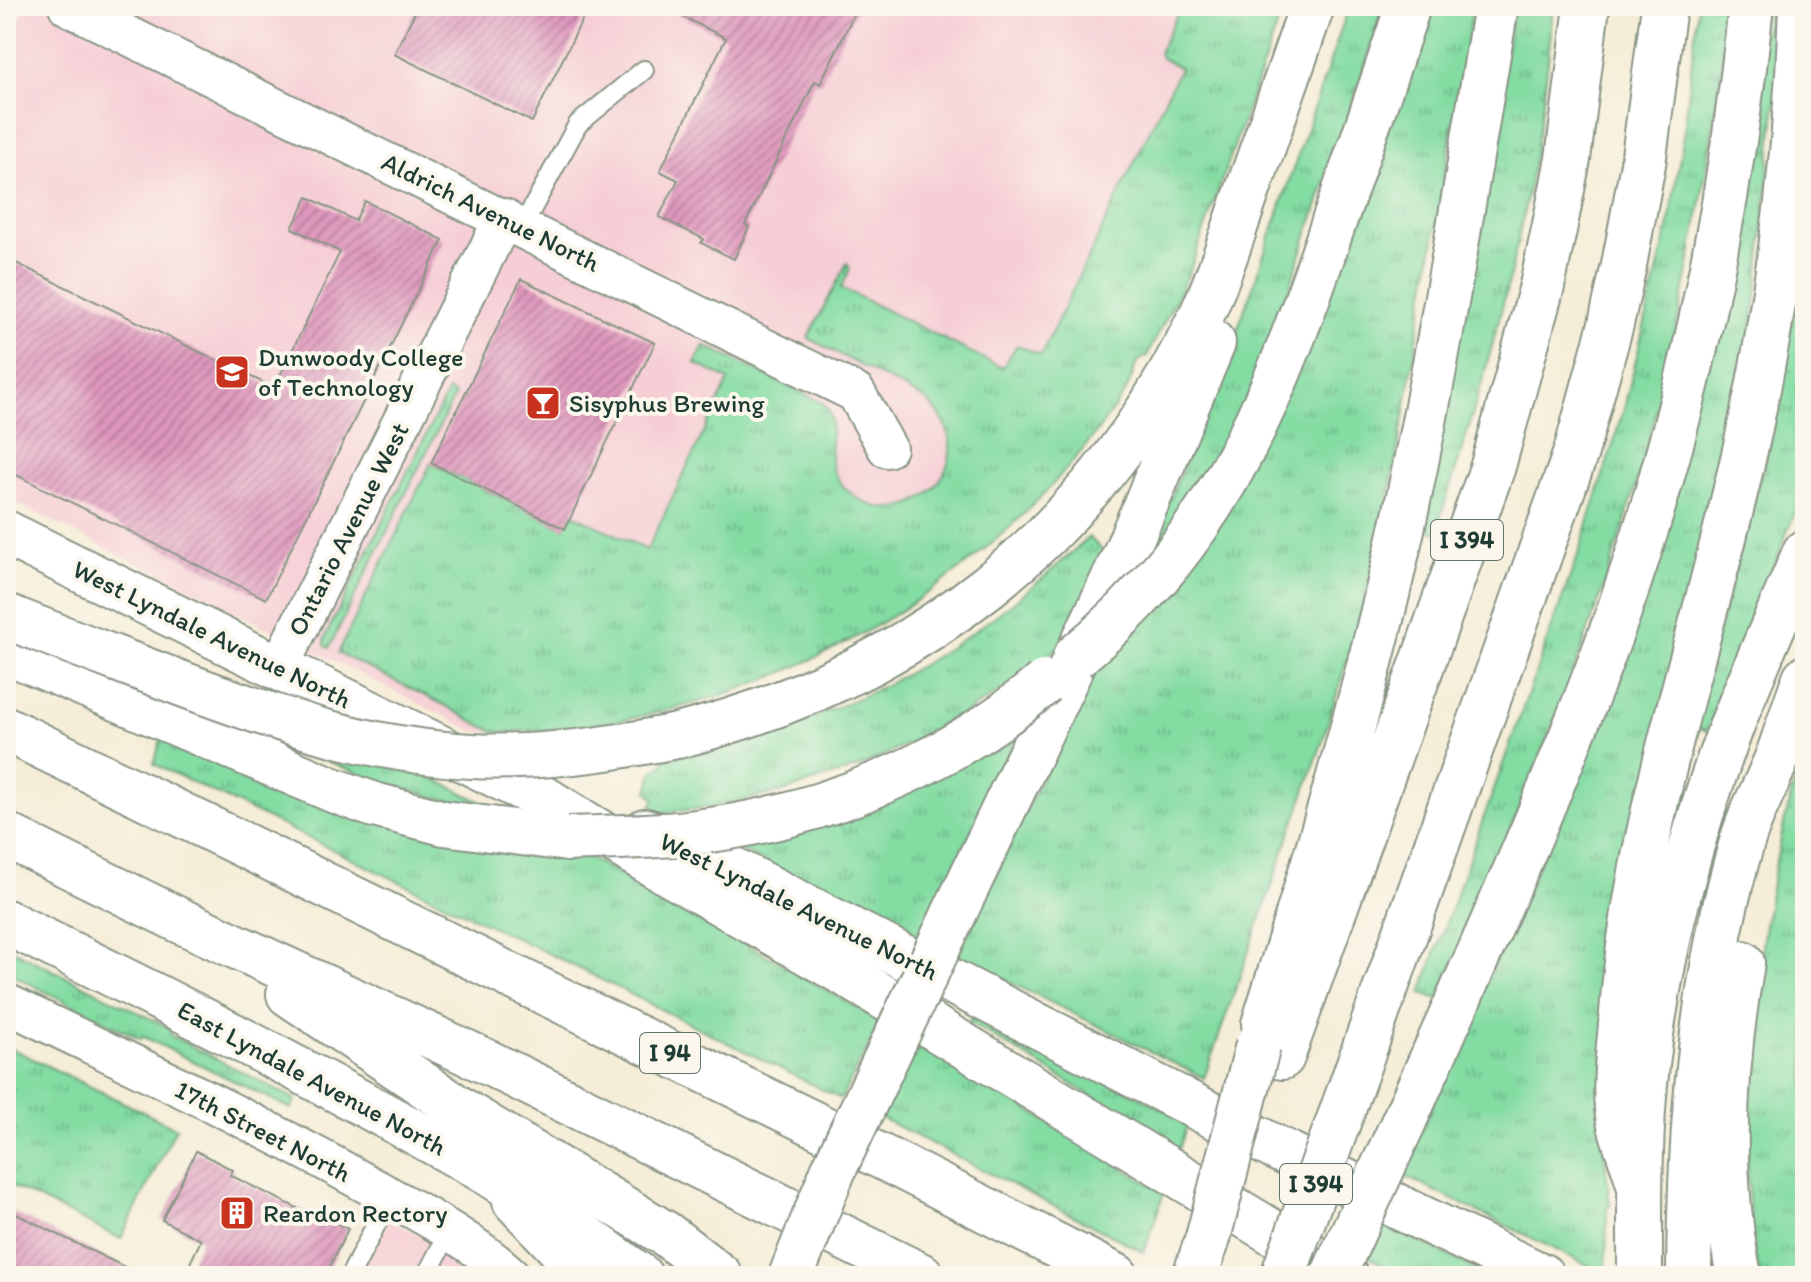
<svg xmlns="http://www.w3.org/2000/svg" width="1811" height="1282" font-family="Itim,sans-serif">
<defs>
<pattern id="grass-tufts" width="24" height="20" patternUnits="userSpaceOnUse" patternTransform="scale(2)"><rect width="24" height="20" fill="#83dca2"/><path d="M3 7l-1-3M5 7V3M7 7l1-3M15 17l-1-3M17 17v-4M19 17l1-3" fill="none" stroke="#6bb485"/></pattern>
<pattern id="building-hatch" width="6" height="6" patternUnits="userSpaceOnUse" patternTransform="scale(2)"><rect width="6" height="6" fill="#de96bc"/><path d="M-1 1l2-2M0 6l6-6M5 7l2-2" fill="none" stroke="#b37c9a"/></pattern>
</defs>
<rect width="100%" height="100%" fill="#fbf7ec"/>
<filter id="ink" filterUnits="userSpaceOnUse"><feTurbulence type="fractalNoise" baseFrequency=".0125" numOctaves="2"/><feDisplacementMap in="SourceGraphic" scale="16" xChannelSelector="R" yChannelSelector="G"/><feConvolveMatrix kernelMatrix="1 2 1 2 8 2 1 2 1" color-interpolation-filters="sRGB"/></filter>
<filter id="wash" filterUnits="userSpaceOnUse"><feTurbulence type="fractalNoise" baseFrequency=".006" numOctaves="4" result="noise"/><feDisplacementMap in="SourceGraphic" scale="32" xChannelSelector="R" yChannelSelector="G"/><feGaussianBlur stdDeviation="1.8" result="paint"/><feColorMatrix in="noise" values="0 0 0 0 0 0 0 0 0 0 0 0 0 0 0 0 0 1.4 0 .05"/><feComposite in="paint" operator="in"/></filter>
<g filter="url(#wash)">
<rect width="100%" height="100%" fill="#f5edd7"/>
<path fill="#f6cfd6" d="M 26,6 L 1284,6 L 1189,273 L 1159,333 L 1147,356 L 1134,367 L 1134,376 L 1126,391 L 1075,460 L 998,538 L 935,588 L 880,624 L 827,653 L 764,679 L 671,710 L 617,721 L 538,730 L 476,732 L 6,498 L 6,48 Z
M 386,1219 L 482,1264 L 493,1276 L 358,1276 Z"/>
<path fill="url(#grass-tufts)" stroke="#518c6b" stroke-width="2" d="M 1181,6 L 1284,6 L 1189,273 L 1147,356 L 1138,361 C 1132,371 1132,382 1124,394 C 1010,563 832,678 633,718 C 595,726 557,730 519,731 C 511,731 502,733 495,731 C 478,726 461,714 446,706 C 410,688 374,671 338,653 L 431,463 L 564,528 L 573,514 L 647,550 L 729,380 L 695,363 L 704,345 L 823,403 C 847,426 807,466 859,499 C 905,529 965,480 947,429 C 943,417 933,407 925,399 L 808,338 L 847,263 L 850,269 L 841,288 L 1002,368 L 1017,345 L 1041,355 L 1180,68 L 1161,58 L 1159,52 Z
M 1349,6 L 1385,6 L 1265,360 L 1213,468 L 1144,561 L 1210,403 L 1250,295 Z
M 1429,6 L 1473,6 L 1405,411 L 1386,510 L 1363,607 L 1322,743 L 1204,1078 L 957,956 L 1093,670 L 1149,616 Z
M 1514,6 L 1553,6 C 1540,187 1492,362 1435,533 L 1419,527 Z
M 1698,6 L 1729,6 C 1709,178 1678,349 1627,515 C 1576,681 1506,840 1438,999 L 1421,993 L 1580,549 L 1624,409 L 1668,228 L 1684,134 Z
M 1770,6 L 1785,6 L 1756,303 L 1604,1089 L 1604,1149 L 1610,1206 L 1607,1206 L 1606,1274 L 1402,1175 L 1565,804 Z
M 1805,246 L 1805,488 L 1707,731 L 1692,725 L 1773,432 Z
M 448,391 L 455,395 L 329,648 L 325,646 L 325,637 Z
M 1089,537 L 1103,551 L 1061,645 L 1014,682 L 950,723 L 862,766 L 782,792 L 710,807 L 663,813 L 651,806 L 655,799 L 648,792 L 653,771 L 663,765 L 665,760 C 711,746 759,736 805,720 C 917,679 1002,618 1089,537 Z
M 1021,727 L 920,939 L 730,845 Z
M 255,732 L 414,769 L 494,808 L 437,798 L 375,780 Z
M 162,736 L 588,857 L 699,916 L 881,1022 L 841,1099 L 558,958 L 154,764 Z
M 1805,743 L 1805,1276 L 1759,1276 C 1744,1204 1746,1132 1751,1059 C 1758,948 1774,850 1805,743 Z
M 6,947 L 170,1028 L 170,1035 L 296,1100 L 291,1109 L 142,1036 L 141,1039 L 6,972 Z
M 975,1010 L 1188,1122 L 1179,1149 L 969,1022 Z
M 916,1041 L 1164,1193 L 1144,1252 L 881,1118 Z
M 6,1046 L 176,1128 L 121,1239 L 6,1183 Z
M 1381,1223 L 1490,1276 L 1402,1276 L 1367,1256 Z"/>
<g id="blocks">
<path fill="url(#building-hatch)" d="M 418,6 L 589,6 L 532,122 L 394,54 Z
M 661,6 L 858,6 L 820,84 L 815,81 L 745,225 L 749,227 L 734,259 L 701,243 L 704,239 L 659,217 L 678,180 L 660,171 L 726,38 Z
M 308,197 L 355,221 L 365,201 L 443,240 L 266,599 L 6,470 L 6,258 L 274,388 L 340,252 L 292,228 Z
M 521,279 L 655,343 L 565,529 L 431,463 Z
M 196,1151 L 233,1170 L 230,1175 L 311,1215 L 313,1212 L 348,1229 L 325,1276 L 184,1276 L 201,1240 L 162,1220 Z
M 6,1209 L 143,1276 L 6,1276 Z"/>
</g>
</g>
<g filter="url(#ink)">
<use href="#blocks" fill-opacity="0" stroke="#8a9586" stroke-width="2"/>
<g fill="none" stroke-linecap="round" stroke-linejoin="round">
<defs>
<path id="service" d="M 522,227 L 578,124 L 644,70
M 350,1276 L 390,1197
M 426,1276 L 449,1232"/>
<path id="minor" d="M 68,6 L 856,393 L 887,448
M 279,667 L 504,218
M 6,1003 C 127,1062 250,1118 367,1184 C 416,1211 470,1238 511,1276"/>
<path id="secondary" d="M 645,831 L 674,839 L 1278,1149 L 1542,1276
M 515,1201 L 586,1276"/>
<path id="primary" d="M 6,533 L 548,801
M 6,922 C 168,1001 328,1082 485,1171"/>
<path id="motorway" d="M 6,651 L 333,790 L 374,805 L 444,823 L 568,839
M 6,729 L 890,1161 L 1116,1276
M 677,736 C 913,676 1096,537 1202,314 C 1219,278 1231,238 1244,201 C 1267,136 1290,71 1312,6
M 548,801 L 659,868 L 847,975 L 1345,1276
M 6,835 L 181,921 L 487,1062 L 922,1276
M 953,916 L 1123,559 L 1213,343
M 289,994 L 464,1112 L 666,1234 L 720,1276
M 1264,1024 C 1318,853 1370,681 1407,506 C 1442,340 1468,173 1496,6
M 1282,1057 L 1493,466 L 1542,286 L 1555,225 L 1568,159 L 1587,6
M 1349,1092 L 1576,452 L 1611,324 L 1624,265 L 1643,164 L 1664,6
M 1404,1121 C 1479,953 1556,787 1618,614 C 1687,418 1730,212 1751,6
M 485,1171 L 557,1216 L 640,1276
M 1639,1184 C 1633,1161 1619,1131 1617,1108 C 1614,1075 1621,1034 1623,1000 C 1640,806 1709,621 1749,432 C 1779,293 1797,148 1801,6
M 1195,1276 L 1208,1238
M 1640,1276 C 1640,1206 1639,1134 1647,1064 C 1661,949 1691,833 1732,725 C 1755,666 1781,609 1805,552
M 1689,1276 C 1690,1129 1700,984 1742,842 C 1750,814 1766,786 1777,758 C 1787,732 1795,704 1805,678
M 1739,1276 C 1718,1173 1724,1066 1742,963"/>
</defs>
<use href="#service" stroke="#8a9586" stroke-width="22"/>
<use href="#minor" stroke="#8a9586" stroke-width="42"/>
<use href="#secondary" stroke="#8a9586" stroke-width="48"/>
<use href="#primary" stroke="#8a9586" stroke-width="48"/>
<use href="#motorway" stroke="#8a9586" stroke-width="48"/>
<use href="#service" stroke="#fff" stroke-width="18"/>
<use href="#minor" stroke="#fff" stroke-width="38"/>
<use href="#secondary" stroke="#fff" stroke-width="44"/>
<use href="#primary" stroke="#fff" stroke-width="44"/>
<use href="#motorway" stroke="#fff" stroke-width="44"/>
<defs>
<path id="motorway-bridge" d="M 6,616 C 63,639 120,660 177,682 C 276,719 363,750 471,756 C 540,759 609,749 677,736
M 1075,657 C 1222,537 1276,393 1335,219 C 1360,148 1385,77 1408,6
M 568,839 C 611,837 654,837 696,832 C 821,817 948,765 1044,683
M 1208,1238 L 1258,1045
M 791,1276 L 833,1171 L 953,916
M 1283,1276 L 1349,1092
M 1333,1276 L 1404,1121"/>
</defs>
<use href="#motorway-bridge" stroke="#8a9586" stroke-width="48" stroke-linecap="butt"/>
<use href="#motorway-bridge" stroke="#fff" stroke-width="44"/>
</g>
</g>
<defs>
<symbol id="university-square" viewBox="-11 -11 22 22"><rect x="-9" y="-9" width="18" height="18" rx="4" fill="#c8321e" stroke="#fbf7ec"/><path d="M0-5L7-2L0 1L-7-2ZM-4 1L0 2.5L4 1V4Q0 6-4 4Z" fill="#fff"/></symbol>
<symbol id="bar-square" viewBox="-11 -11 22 22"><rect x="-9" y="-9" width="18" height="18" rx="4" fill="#c8321e" stroke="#fbf7ec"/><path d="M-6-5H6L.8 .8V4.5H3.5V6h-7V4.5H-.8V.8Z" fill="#fff"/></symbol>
<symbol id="building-square" viewBox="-11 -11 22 22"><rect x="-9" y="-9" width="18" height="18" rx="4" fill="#c8321e" stroke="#fbf7ec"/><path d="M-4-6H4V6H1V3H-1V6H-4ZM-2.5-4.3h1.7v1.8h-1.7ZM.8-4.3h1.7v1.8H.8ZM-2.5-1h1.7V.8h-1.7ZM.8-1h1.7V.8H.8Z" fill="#fff"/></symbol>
</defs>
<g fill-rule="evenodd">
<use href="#university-square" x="212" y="352" width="40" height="40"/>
<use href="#bar-square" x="523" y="383" width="40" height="40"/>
<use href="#building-square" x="217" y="1193" width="40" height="40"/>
</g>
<g text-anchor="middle" stroke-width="8" stroke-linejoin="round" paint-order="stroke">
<g fill="#fbf7ec" stroke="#61756b" stroke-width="2">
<rect x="1431" y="520" width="72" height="40" rx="6"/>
<rect x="640" y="1033" width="60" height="40" rx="6"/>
<rect x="1280" y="1164" width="72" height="40" rx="6"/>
</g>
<g font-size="24" font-weight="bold" fill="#1f3d34">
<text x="1467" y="548">I 394</text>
<text x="670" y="1061">I 94</text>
<text x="1316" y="1192">I 394</text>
</g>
<g font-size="26" fill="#1f3d34" stroke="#fbf7ec">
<text transform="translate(491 212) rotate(26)" y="9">Aldrich Avenue North</text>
<text transform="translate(348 529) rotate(-63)" y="9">Ontario Avenue West</text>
<text transform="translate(212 634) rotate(26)" y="9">West Lyndale Avenue North</text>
<text transform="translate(799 906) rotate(26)" y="9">West Lyndale Avenue North</text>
<text transform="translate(312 1078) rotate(28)" y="9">East Lyndale Avenue North</text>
<text transform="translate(263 1131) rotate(27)" y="9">17th Street North</text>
</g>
<g font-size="26" fill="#1f3d34" stroke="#fbf7ec" text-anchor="start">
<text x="258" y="366">Dunwoody College<tspan x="258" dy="30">of Technology</tspan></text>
<text x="569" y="412">Sisyphus Brewing</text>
<text x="263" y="1222">Reardon Rectory</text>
</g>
</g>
<rect width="1811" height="1282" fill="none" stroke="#fbf7ec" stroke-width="32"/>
</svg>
